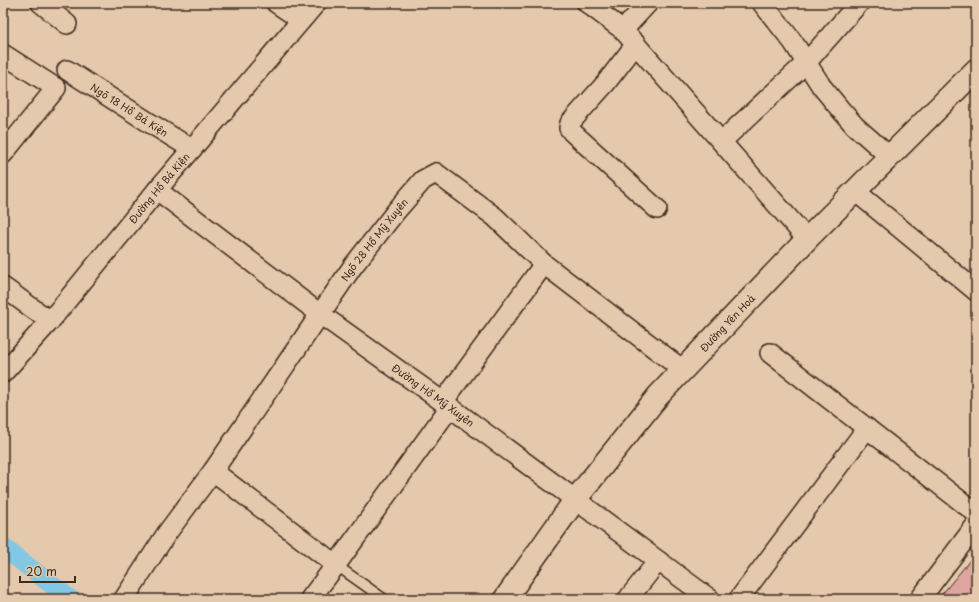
<svg xmlns="http://www.w3.org/2000/svg" width="979" height="602" font-family="'Playpen Sans',sans-serif">
<rect width="100%" height="100%" fill="#e5c9ac"/>
<filter id="ink" filterUnits="userSpaceOnUse"><feTurbulence type="fractalNoise" baseFrequency=".025" numOctaves="2"/><feDisplacementMap in="SourceGraphic" scale="8" xChannelSelector="R" yChannelSelector="G"/><feConvolveMatrix kernelMatrix="1 2 1 2 8 2 1 2 1" color-interpolation-filters="sRGB"/></filter>
<g filter="url(#ink)">
<g fill="none" stroke-linecap="round" stroke-linejoin="round">
<path stroke="#82c7e3" stroke-width="19" d="M 3,547 L 70,599"/>
</g>
<path fill="#dea49e" stroke="#3b2a1e" d="M 976,553 L 976,599 L 938,599 Z"/>
<g fill="none" stroke-linecap="round" stroke-linejoin="round">
<defs>
<path id="lane" d="M 336,565 L 384,599"/>
<g id="street">
<path d="M 41,3 L 67,24"/>
<path d="M 276,3 L 301,20"/>
<path d="M 587,3 L 623,30"/>
<path d="M 648,3 L 623,30 L 807,239"/>
<path d="M 762,3 L 793,42 L 822,87 L 840,109 L 855,126 L 889,156"/>
<path d="M 636,44 L 605,84 L 570,123 L 569,128 L 572,132 L 657,209"/>
<path d="M 3,54 L 56,88 L 3,154"/>
<path id="s1" d="M 67,70 L 153,125 L 192,149"/>
<path d="M 722,141 L 806,63 L 859,3"/>
<path id="s2" d="M 157,190 L 320,314 L 443,402 L 710,599"/>
<path d="M 855,191 L 976,291"/>
<path d="M 3,287 L 50,321"/>
<path d="M 770,353 L 976,513"/>
<path id="s3" d="M 3,373 L 50,321 L 157,190 L 316,3"/>
<path d="M 443,402 L 544,264"/>
<path d="M 213,471 L 336,565"/>
<path id="s4" d="M 124,599 L 167,533 L 213,471 L 353,266 L 397,210 L 423,180 L 436,173 L 495,217 L 544,264 L 683,370"/>
<path d="M 310,599 L 336,565 L 450,407"/>
<path d="M 628,599 L 658,561"/>
<path d="M 739,599 L 867,428"/>
<path d="M 920,599 L 976,525"/>
</g>
<g id="secondary">
<path id="s5" d="M 505,599 L 575,500 L 658,396 L 811,235 L 976,70"/>
</g>
</defs>
<use href="#lane" stroke="#3b2a1e" stroke-width="12"/>
<use href="#street" stroke="#3b2a1e" stroke-width="22"/>
<use href="#secondary" stroke="#3b2a1e" stroke-width="25"/>
<use href="#lane" stroke="#e5c9ac" stroke-width="9"/>
<use href="#street" stroke="#e5c9ac" stroke-width="19"/>
<use href="#secondary" stroke="#e5c9ac" stroke-width="22"/>
</g>
</g>
<g text-anchor="middle" stroke-width="3" stroke-linejoin="round" paint-order="stroke">
<g font-size="10" fill="#3b2a1e" stroke="#e5c9ac">
<text dy="4" stroke="none"><textPath href="#s1" startOffset="74">Ngõ 18 Hồ Bá Kiện</textPath></text>
<text dy="4" stroke="none"><textPath href="#s3" startOffset="242">Đường Hồ Bá Kiện</textPath></text>
<text dy="4" stroke="none"><textPath href="#s4" startOffset="438">Ngõ 28 Hồ Mỹ Xuyên</textPath></text>
<text dy="4" stroke="none"><textPath href="#s5" startOffset="355">Đường Yên Hoà</textPath></text>
<text dy="4" stroke="none"><textPath href="#s2" startOffset="344">Đường Hồ Mỹ Xuyên</textPath></text>
</g>
</g>
<rect width="979" height="602" fill="none" stroke="#e5c9ac" stroke-width="16"/>
<rect x="8" y="8" width="963" height="586" fill="none" stroke="#3b2a1e" stroke-width="1.5" filter="url(#ink)"/>
<path d="M20 576v6h55v-6" fill="none" stroke="#3b2a1e" stroke-width="2"/>
<text x="26" y="576" font-size="12" fill="#3b2a1e" stroke="#e5c9ac" stroke-width="3" paint-order="stroke">20 m</text>
</svg>
